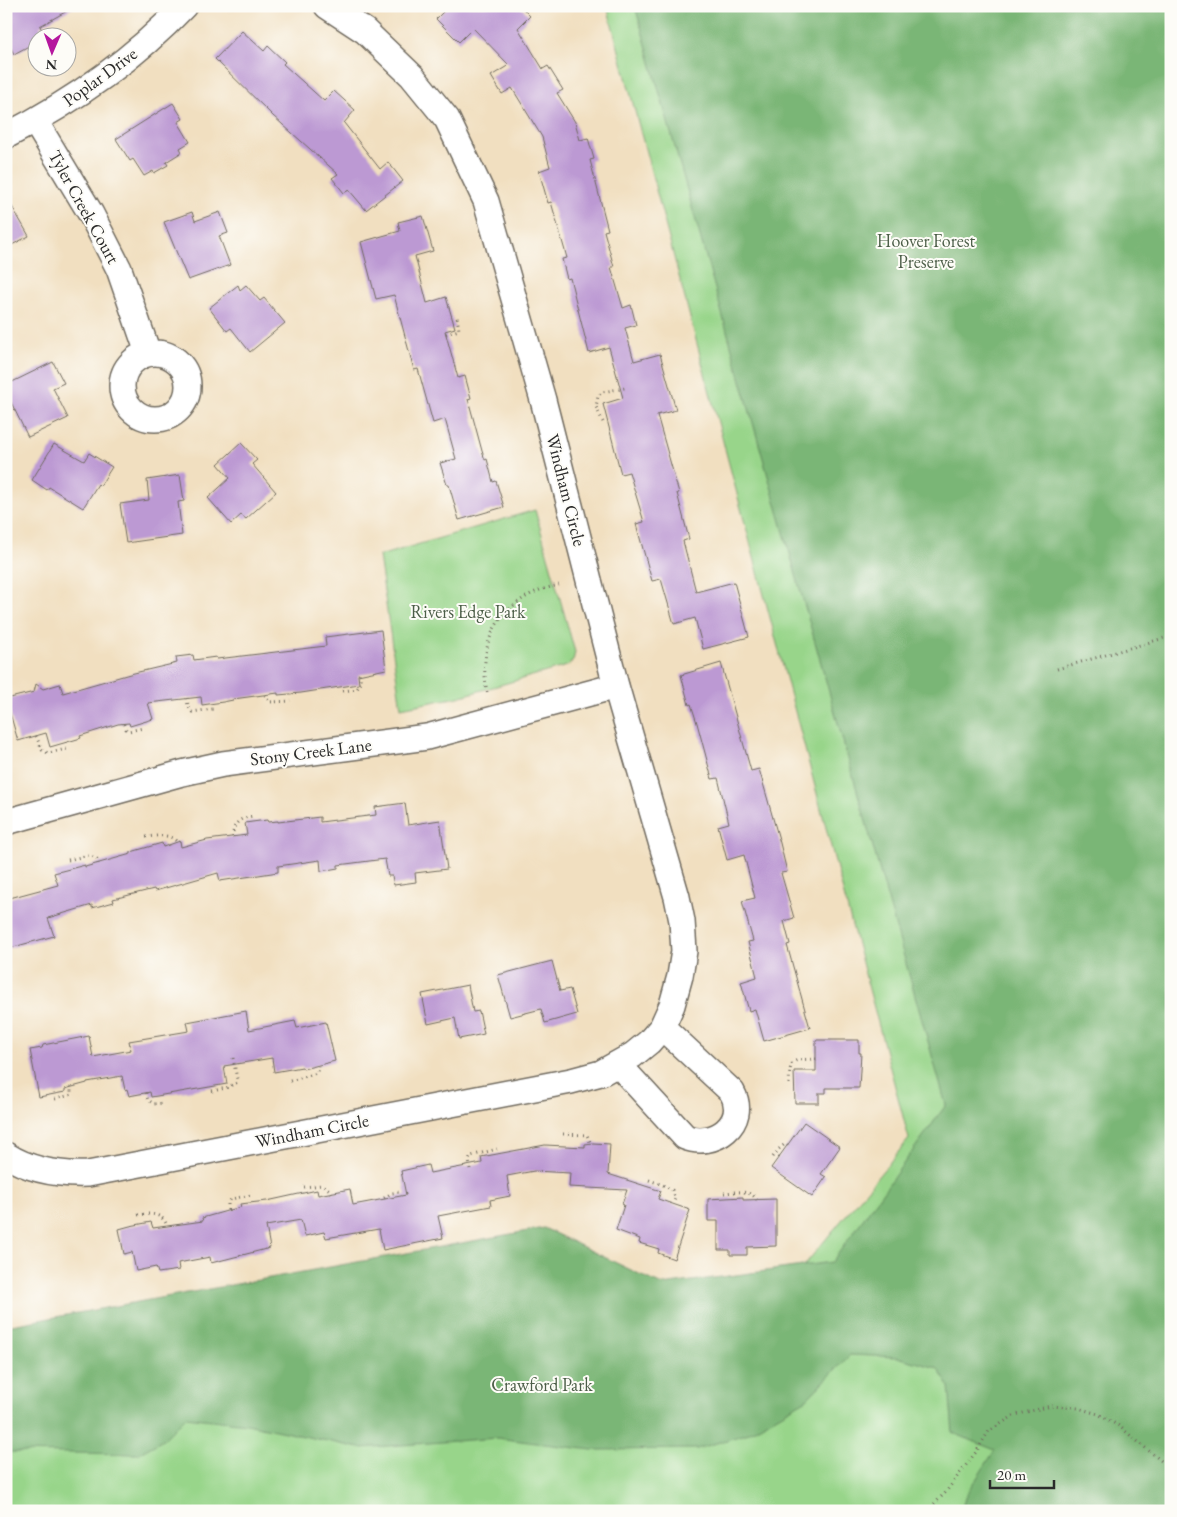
<svg xmlns="http://www.w3.org/2000/svg" width="1177" height="1517" font-family="'EB Garamond',serif">
<rect width="100%" height="100%" fill="#fdfcf7"/>
<filter id="ink" filterUnits="userSpaceOnUse"><feTurbulence type="fractalNoise" baseFrequency=".02" numOctaves="2"/><feDisplacementMap in="SourceGraphic" scale="10" xChannelSelector="R" yChannelSelector="G"/><feConvolveMatrix kernelMatrix="1 2 1 2 8 2 1 2 1" color-interpolation-filters="sRGB"/></filter>
<filter id="wash" filterUnits="userSpaceOnUse"><feTurbulence type="fractalNoise" baseFrequency=".0096" numOctaves="4" result="noise"/><feDisplacementMap in="SourceGraphic" scale="20" xChannelSelector="R" yChannelSelector="G"/><feGaussianBlur stdDeviation="1.12" result="paint"/><feColorMatrix in="noise" values="0 0 0 0 0 0 0 0 0 0 0 0 0 0 0 0 0 1.4 0 .05"/><feComposite in="paint" operator="in"/></filter>
<g filter="url(#wash)">
<rect width="100%" height="100%" fill="#f1dfc0"/>
<path fill="#98d58a" stroke="#62805a" d="M 607,6 L 1171,6 L 1171,1511 L 6,1511 L 6,1351 L 662,1312 L 783,1291 L 909,1139 Z
M 535,510 L 575,652 L 573,661 L 567,666 L 458,697 L 401,708 L 379,556 Z"/>
<path fill="#7ab676" stroke="#527050" d="M 635,6 L 1171,6 L 1171,1511 L 961,1511 L 966,1495 L 995,1450 L 953,1433 L 949,1386 L 937,1368 L 897,1357 L 850,1355 L 807,1399 L 746,1434 L 697,1449 L 592,1450 L 497,1438 L 360,1448 L 247,1424 L 186,1417 L 163,1440 L 138,1454 L 6,1452 L 6,1326 L 544,1228 L 662,1285 L 832,1262 L 946,1105 Z"/>
<g id="blocks">
<path fill="#bc99d3" d="M 6,6 L 76,6 L 40,26 L 45,37 L 38,38 L 38,41 L 14,54 L 6,39 Z
M 449,6 L 520,6 L 530,16 L 518,28 L 543,69 L 548,66 L 563,90 L 557,93 L 575,122 L 580,140 L 588,138 L 594,159 L 590,160 L 608,230 L 604,231 L 614,267 L 611,267 L 623,308 L 631,305 L 636,325 L 625,328 L 634,361 L 660,354 L 676,410 L 657,415 L 679,493 L 677,493 L 689,539 L 683,541 L 696,592 L 734,582 L 749,637 L 703,649 L 695,618 L 674,624 L 661,579 L 652,581 L 636,524 L 644,522 L 629,472 L 621,474 L 603,404 L 623,398 L 609,347 L 589,353 L 570,278 L 567,279 L 562,259 L 567,258 L 551,202 L 548,203 L 539,171 L 550,167 L 542,137 L 512,88 L 502,94 L 491,76 L 509,65 L 473,28 L 459,42 L 436,19 Z
M 242,31 L 264,51 L 268,46 L 285,62 L 283,64 L 324,101 L 334,91 L 355,110 L 344,123 L 380,169 L 388,162 L 403,181 L 366,210 L 349,190 L 344,193 L 332,178 L 338,174 L 273,116 L 215,59 Z
M 173,103 L 183,119 L 178,122 L 190,142 L 180,148 L 182,152 L 166,162 L 168,165 L 154,173 L 153,171 L 144,176 L 133,159 L 130,161 L 116,139 Z
M 6,196 L 29,236 L 6,248 Z
M 192,212 L 195,221 L 220,212 L 228,233 L 219,236 L 230,265 L 188,280 L 164,222 Z
M 423,216 L 433,251 L 415,256 L 427,303 L 446,297 L 455,328 L 445,331 L 458,378 L 465,376 L 471,398 L 468,399 L 482,451 L 485,460 L 487,459 L 493,482 L 496,481 L 504,507 L 459,520 L 449,485 L 447,485 L 440,463 L 456,459 L 445,419 L 433,423 L 418,369 L 414,370 L 394,295 L 376,299 L 361,242 L 400,231 L 398,222 Z
M 238,285 L 240,290 L 246,285 L 260,301 L 264,298 L 285,323 L 250,352 L 231,328 L 227,331 L 209,308 Z
M 53,362 L 64,383 L 53,388 L 68,418 L 28,437 L 6,392 L 6,385 Z
M 241,443 L 257,460 L 252,464 L 276,492 L 246,519 L 241,515 L 231,524 L 208,498 L 230,478 L 218,464 Z
M 54,444 L 84,461 L 89,453 L 112,467 L 100,486 L 98,484 L 83,508 L 49,487 L 47,490 L 32,480 Z
M 180,475 L 184,501 L 178,502 L 182,535 L 126,543 L 120,504 L 149,500 L 147,480 Z
M 381,630 L 386,669 L 358,675 L 359,684 L 301,693 L 278,695 L 278,693 L 233,699 L 233,700 L 223,702 L 202,705 L 201,697 L 148,703 L 153,719 L 130,726 L 129,723 L 118,724 L 80,736 L 81,738 L 50,747 L 46,733 L 18,741 L 6,699 L 34,692 L 36,684 L 43,689 L 60,684 L 63,693 L 130,674 L 177,663 L 176,657 L 193,655 L 194,660 L 216,657 L 217,659 L 326,646 L 325,637 Z
M 721,663 L 751,771 L 759,769 L 780,843 L 787,872 L 781,873 L 794,918 L 784,921 L 790,944 L 787,945 L 810,1028 L 764,1041 L 755,1009 L 749,1011 L 741,982 L 757,977 L 748,942 L 753,941 L 742,901 L 755,898 L 744,855 L 727,860 L 718,826 L 729,823 L 718,778 L 712,779 L 697,723 L 691,704 L 689,705 L 681,675 Z
M 405,803 L 408,825 L 440,820 L 447,869 L 415,873 L 416,882 L 394,885 L 392,876 L 388,876 L 385,859 L 338,865 L 338,868 L 321,871 L 320,860 L 278,866 L 278,872 L 220,881 L 218,873 L 155,891 L 154,889 L 113,899 L 114,902 L 92,908 L 92,905 L 48,918 L 54,936 L 6,949 L 6,899 L 58,885 L 54,873 L 85,865 L 85,867 L 131,854 L 131,852 L 162,843 L 163,847 L 180,841 L 181,847 L 207,840 L 247,835 L 245,823 L 267,820 L 268,822 L 278,821 L 278,822 L 320,817 L 320,822 L 376,815 L 375,807 Z
M 552,961 L 560,991 L 570,989 L 577,1014 L 545,1023 L 541,1009 L 510,1017 L 498,975 Z
M 468,985 L 473,1012 L 479,1011 L 484,1034 L 459,1039 L 455,1018 L 428,1024 L 422,994 Z
M 246,1011 L 249,1030 L 295,1021 L 297,1028 L 326,1022 L 335,1061 L 303,1069 L 302,1067 L 274,1072 L 272,1058 L 224,1066 L 227,1084 L 151,1097 L 150,1092 L 129,1096 L 127,1089 L 125,1090 L 122,1076 L 87,1082 L 87,1083 L 65,1089 L 65,1092 L 39,1097 L 30,1050 L 42,1048 L 43,1045 L 89,1036 L 93,1057 L 131,1050 L 129,1041 L 189,1031 L 187,1022 Z
M 816,1040 L 859,1040 L 859,1053 L 861,1053 L 859,1088 L 826,1088 L 826,1093 L 819,1093 L 819,1103 L 795,1103 L 794,1071 L 816,1071 Z
M 804,1122 L 840,1147 L 821,1174 L 826,1177 L 812,1197 L 771,1168 Z
M 593,1143 L 610,1144 L 608,1174 L 661,1191 L 658,1199 L 690,1210 L 674,1259 L 658,1253 L 659,1249 L 639,1243 L 640,1239 L 616,1230 L 624,1205 L 622,1204 L 627,1190 L 569,1187 L 570,1173 L 534,1171 L 507,1176 L 510,1196 L 490,1200 L 491,1206 L 438,1216 L 443,1238 L 383,1250 L 379,1229 L 326,1238 L 324,1232 L 305,1236 L 301,1220 L 266,1226 L 270,1248 L 211,1263 L 210,1257 L 178,1263 L 179,1270 L 158,1273 L 156,1267 L 136,1271 L 132,1252 L 124,1254 L 119,1229 L 130,1226 L 151,1222 L 153,1228 L 203,1221 L 202,1218 L 241,1207 L 240,1204 L 267,1201 L 317,1190 L 318,1195 L 350,1189 L 353,1205 L 406,1195 L 401,1171 L 428,1165 L 430,1173 L 482,1163 L 481,1157 L 545,1145 L 585,1147 L 585,1144 Z
M 743,1197 L 743,1200 L 776,1199 L 776,1246 L 747,1247 L 747,1255 L 730,1255 L 730,1250 L 718,1250 L 718,1221 L 708,1221 L 708,1199 Z"/>
</g>
</g>
<g filter="url(#ink)">
<use href="#blocks" fill-opacity="0" stroke="#706a5f" stroke-width="1"/>
<g fill="none" stroke-linecap="round" stroke-linejoin="round">
<defs>
<path id="minor" d="M 35,121 L 91,214 L 119,269 L 148,353
M 6,136 C 72,102 133,60 184,6
M122 386a33 33 0 1 1 66 0a33 33 0 1 1-66 0Z
M 6,822 L 182,773 L 223,764 L 427,737 L 616,686
M 618,1064 L 685,1137 C 714,1149 749,1123 732,1092 L 662,1027
M 6,1155 C 31,1171 59,1175 88,1174 L 571,1081 L 601,1073 L 633,1055 L 649,1042 L 662,1027 L 672,1005 L 680,976 L 684,951 L 682,921 L 677,897 L 616,686 L 543,400 L 486,201 L 447,119 L 412,76 L 365,31 L 327,6"/>
</defs>
<use href="#minor" stroke="#706a5f" stroke-width="28"/>
<path stroke="#706a5f" stroke-width="3" stroke-dasharray="1 4" stroke-linecap="butt" d="M 446,334 L 459,330 L 457,316
M 603,422 L 596,407 L 598,396 L 602,392 L 625,388
M 1057,669 L 1171,636
M 343,691 L 357,689 L 361,683 L 359,673
M 487,692 C 479,648 492,614 533,593 C 541,589 551,587 559,585
M 265,695 L 269,702 L 291,701
M 187,698 L 188,706 L 192,712 L 213,709
M 124,724 L 126,729 L 129,731 L 143,728
M 36,736 L 42,750 L 48,753 L 67,749
M 146,837 C 157,836 170,833 177,842
M 233,837 C 232,822 242,817 255,816
M 68,860 L 89,855 L 97,859 L 98,864
M 290,1081 L 317,1073 L 318,1066
M 789,1084 C 790,1057 792,1060 818,1059
M 212,1091 L 226,1088 L 236,1083 L 237,1079 L 233,1058
M 146,1093 L 148,1100 L 154,1104 L 164,1103
M 55,1099 L 71,1095 L 71,1086
M 563,1134 L 587,1135 L 591,1144
M 773,1157 L 779,1149 L 785,1144 L 788,1145
M 470,1169 L 469,1160 L 471,1156 L 497,1149
M 649,1180 L 663,1185 L 672,1190 L 675,1199 L 673,1204
M 304,1187 L 322,1185 L 330,1190 L 332,1195
M 724,1193 C 735,1192 750,1189 757,1200
M 384,1198 L 392,1193 L 399,1192
M 228,1210 L 228,1204 L 231,1199 L 251,1195
M 138,1215 C 150,1213 163,1213 167,1226
M 927,1511 L 945,1493 L 976,1452 L 989,1431 L 1015,1415 L 1051,1406 L 1078,1408 L 1098,1414 L 1119,1426 L 1171,1469"/>
<use href="#minor" stroke="#fff" stroke-width="25"/>
</g>
</g>
<g text-anchor="middle" stroke-width="4" stroke-linejoin="round" paint-order="stroke">
<g font-size="18" fill="#2b2b2b" stroke="#fdfcf7">
<text transform="translate(100 77) rotate(-36)" y="6">Poplar Drive</text>
<text transform="translate(84 207) rotate(61)" y="6">Tyler Creek Court</text>
<text transform="translate(566 490) rotate(76)" y="6">Windham Circle</text>
<text transform="translate(311 752) rotate(-7)" y="6">Stony Creek Lane</text>
<text transform="translate(312 1131) rotate(-11)" y="6">Windham Circle</text>
</g>
<g font-size="18" fill="#4c5e48" stroke="#fdfcf7">
<text x="926" y="247">Hoover Forest<tspan x="926" dy="21">Preserve</tspan></text>
<text x="468" y="618">Rivers Edge Park</text>
<text x="542" y="1391">Crawford Park</text>
</g>
</g>
<rect width="1177" height="1517" fill="none" stroke="#fdfcf7" stroke-width="25"/>
<g transform="translate(52 52) rotate(182)"><circle r="24" fill="#fdfcf7" stroke="#a9a8a5"/>
<path d="M0-4L9 19L0 12L-9 19Z" fill="#b5179e"/>
<text y="-8" font-size="14" font-weight="bold" text-anchor="middle" fill="#2b2b2b">N</text>
</g>
<path d="M990 1480v8h64v-8" fill="none" stroke="#2b2b2b" stroke-width="2.5"/>
<text x="997" y="1480" font-size="15" fill="#2b2b2b" stroke="#fdfcf7" stroke-width="4" paint-order="stroke">20 m</text>
</svg>
